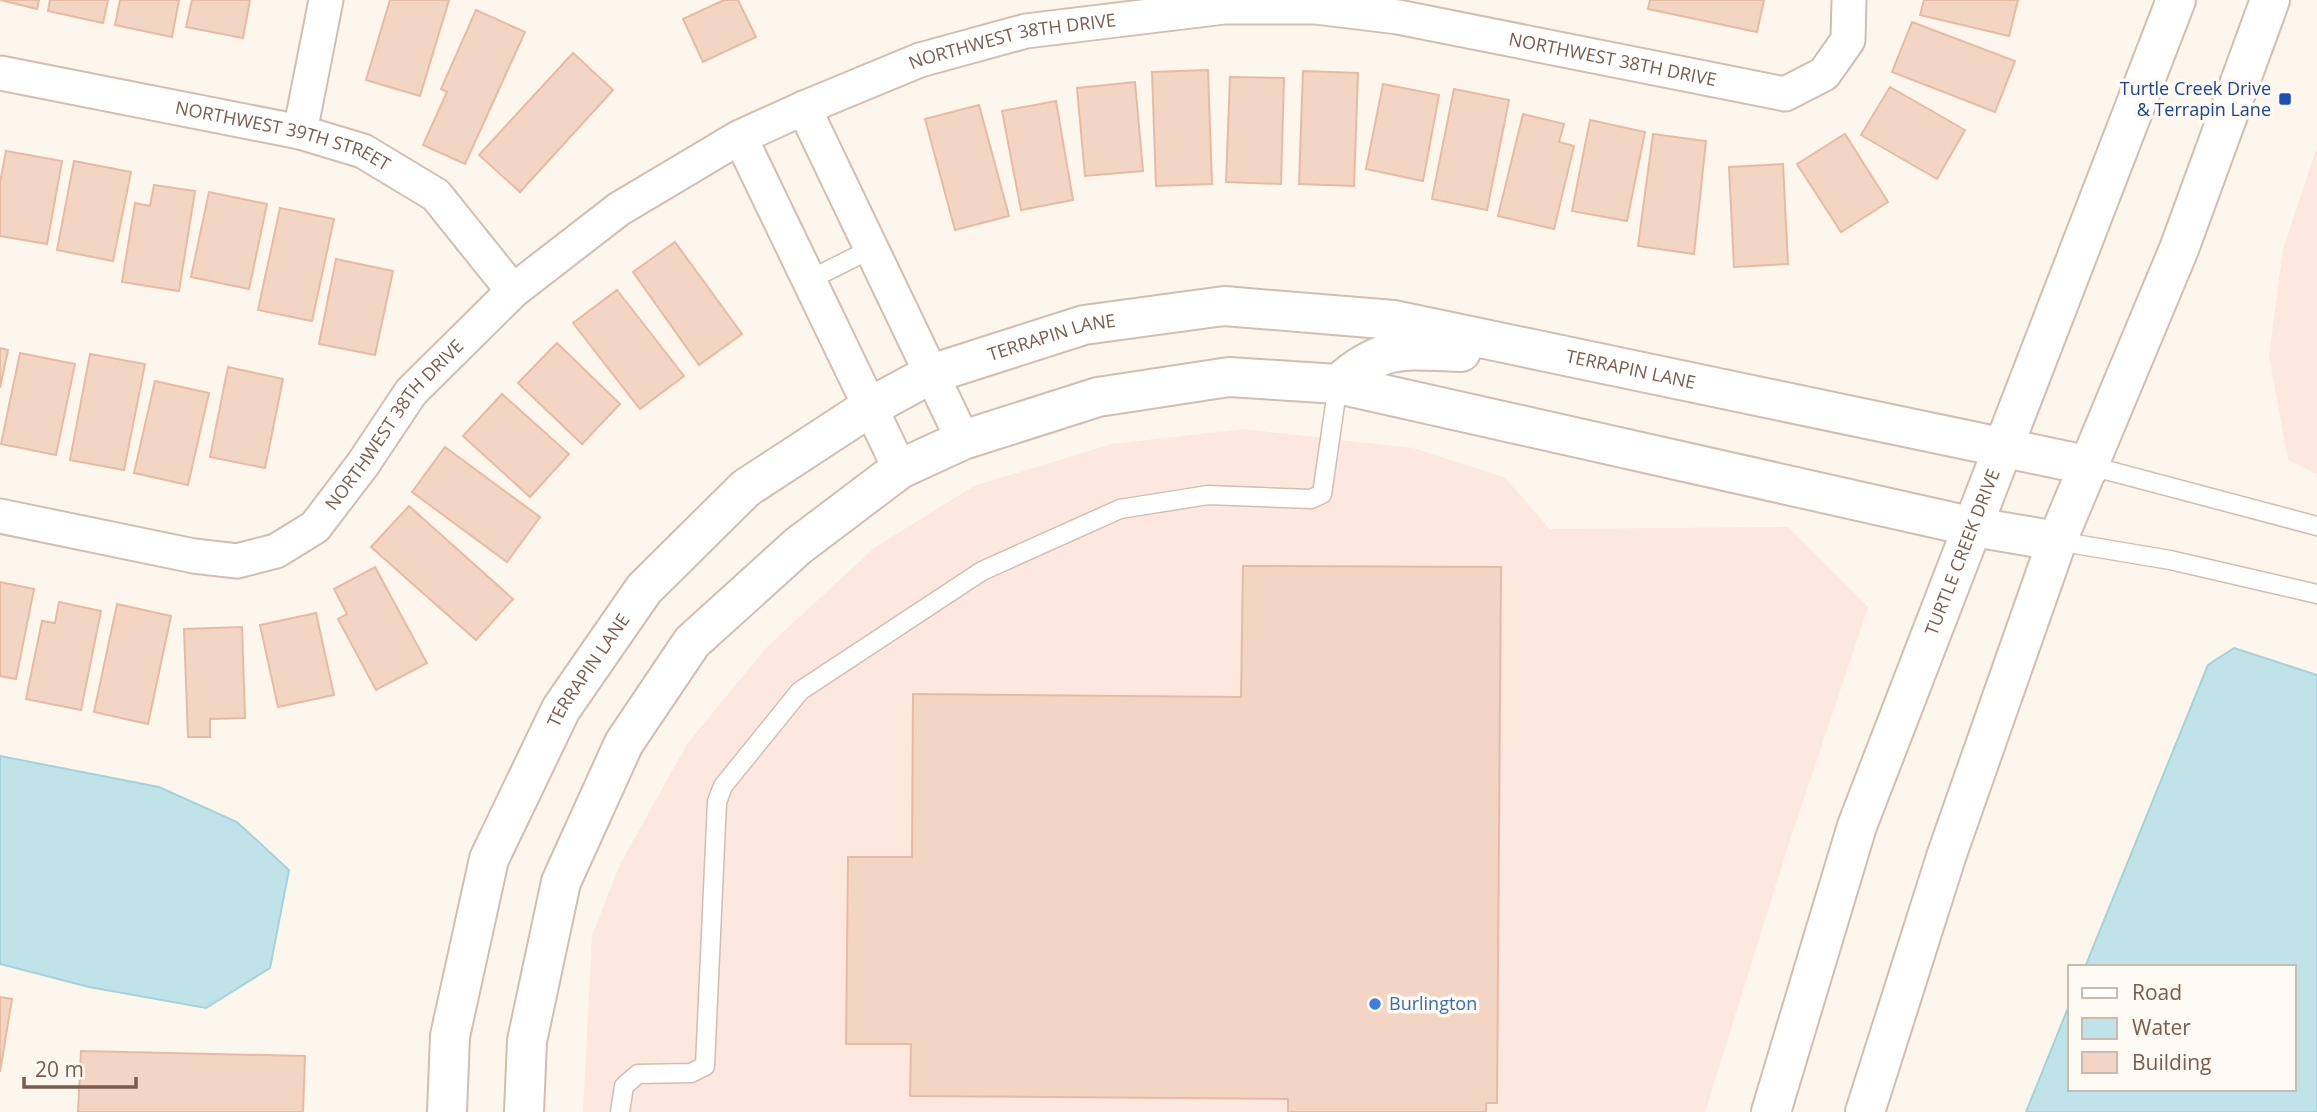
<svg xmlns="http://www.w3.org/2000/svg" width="2317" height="1112" font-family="'Open Sans',sans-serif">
<rect width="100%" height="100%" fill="#fdf6ec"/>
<path fill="#fde8e0" d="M 2317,147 L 2317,474 L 2288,460 L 2269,356 L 2283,249 Z
M 1244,429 L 1413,448 L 1504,477 L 1550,529 L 1788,527 L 1868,607 L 1788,846 L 1705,1112 L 583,1112 L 592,936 L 620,864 L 687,744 L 767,647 L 874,548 L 974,486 L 1112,444 Z"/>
<path fill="#bfe3e8" stroke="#a5d3da" stroke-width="2" d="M 2234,648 L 2317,675 L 2317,1112 L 2026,1112 L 2070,1003 L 2070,1089 L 2294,1089 L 2294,967 L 2085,967 L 2208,665 Z
M 0,756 L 159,787 L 237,822 L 289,870 L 270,968 L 206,1008 L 89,987 L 0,964 Z"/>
<path fill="#f3d5c3" stroke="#e6bba3" stroke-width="2" d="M 0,0 L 39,0 L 37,9 Z
M 50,0 L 108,0 L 103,23 L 48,11 Z
M 120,0 L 179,0 L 172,37 L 115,25 Z
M 192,0 L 250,0 L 243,38 L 186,27 Z
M 390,0 L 449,0 L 420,96 L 366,80 Z
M 724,0 L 738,0 L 756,37 L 703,62 L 683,19 Z
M 1650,0 L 1764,0 L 1757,32 L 1648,9 Z
M 1924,0 L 2018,0 L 2009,36 L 1920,15 Z
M 476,10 L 525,32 L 465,164 L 423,145 L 447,92 L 441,89 Z
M 1912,22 L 2015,61 L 1995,112 L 1892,72 Z
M 573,53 L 613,90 L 520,192 L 479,155 Z
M 1208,70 L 1212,184 L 1156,186 L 1152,72 Z
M 1303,71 L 1358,73 L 1354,186 L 1299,184 Z
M 1230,77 L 1284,78 L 1281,184 L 1226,182 Z
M 1135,82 L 1143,171 L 1085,176 L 1077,88 Z
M 1383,84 L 1439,95 L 1423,181 L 1366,169 Z
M 1890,87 L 1965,130 L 1937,179 L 1861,135 Z
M 1454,89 L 1509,100 L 1487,210 L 1432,199 Z
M 1056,101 L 1073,200 L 1021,210 L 1002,111 Z
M 979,105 L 1009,216 L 955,230 L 925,119 Z
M 1523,114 L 1564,124 L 1559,142 L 1574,146 L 1554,229 L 1498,216 Z
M 1590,120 L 1645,132 L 1627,221 L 1572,211 Z
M 1653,134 L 1706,141 L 1694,254 L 1638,246 Z
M 1845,134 L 1888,202 L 1841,232 L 1797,164 Z
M 6,151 L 62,161 L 47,244 L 0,236 L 0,183 Z
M 74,161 L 131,172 L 113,261 L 57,250 Z
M 1783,164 L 1788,264 L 1734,267 L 1729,167 Z
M 154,185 L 195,191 L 179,291 L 122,282 L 135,203 L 150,206 Z
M 209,192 L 267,204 L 249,289 L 191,277 Z
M 280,208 L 334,219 L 312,321 L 258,310 Z
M 675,242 L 742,334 L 699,365 L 633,272 Z
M 336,259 L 393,271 L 375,355 L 319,344 Z
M 617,290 L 684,376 L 640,409 L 573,323 Z
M 557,343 L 620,404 L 582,444 L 518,383 Z
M 0,348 L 8,350 L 0,388 Z
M 20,353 L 75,364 L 56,455 L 1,444 Z
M 90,354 L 145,364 L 124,470 L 70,460 Z
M 228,367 L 283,379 L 265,468 L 210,457 Z
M 155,381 L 209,393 L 188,485 L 134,473 Z
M 502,394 L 569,454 L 530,497 L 463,436 Z
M 445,447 L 540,517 L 507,562 L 412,492 Z
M 409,506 L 513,599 L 476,640 L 371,547 Z
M 1243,566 L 1501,567 L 1497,1103 L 1486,1103 L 1486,1112 L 1288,1112 L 1288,1099 L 910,1096 L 911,1044 L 846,1044 L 848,857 L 912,857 L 913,694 L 1241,697 Z
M 375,567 L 427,663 L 376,690 L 338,619 L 347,614 L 334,589 Z
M 0,582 L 34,589 L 16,679 L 0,676 Z
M 59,602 L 101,611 L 81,710 L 26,699 L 42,621 L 55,623 Z
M 117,604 L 171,616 L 148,724 L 94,712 Z
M 316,613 L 334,695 L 278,707 L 260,625 Z
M 242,627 L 245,718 L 210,719 L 210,737 L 188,737 L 184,629 Z
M 0,997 L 12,999 L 0,1072 Z
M 81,1051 L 305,1056 L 303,1112 L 78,1112 Z"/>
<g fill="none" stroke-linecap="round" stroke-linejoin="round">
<defs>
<path id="service" d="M 809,280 L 871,249
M 2091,466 L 2317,526
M 2057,541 L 2170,560 L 2317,594
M 620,1112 L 624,1086 L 638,1074 L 691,1073 L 705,1066 L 717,802 L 723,786 L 800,691 L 982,571 L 1120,509 L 1208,495 L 1311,499 L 1322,494 L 1338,384"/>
<g id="minor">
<path id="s1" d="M 0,73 L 300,132 L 363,151 L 436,195 L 513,291"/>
<path d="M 804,108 L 963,440"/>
<path d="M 300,132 L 326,0"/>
<path d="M 740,137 L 900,469"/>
<path id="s2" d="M 0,516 L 194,556 L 237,561 L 276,551 L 315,527 L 363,464 L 411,392 L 513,291 L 619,209 L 740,137 L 804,108 L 920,60 L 1026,31 L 1224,7 L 1316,7 L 1398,17 L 1785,94 L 1824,74 L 1848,40 L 1849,0"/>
</g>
<g id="tertiary">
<path d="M 1338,384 C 1382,344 1405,350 1461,352"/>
<path id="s3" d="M 447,1112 L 450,1036 L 489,859 L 561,709 L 644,589 L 746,488 L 870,407 L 931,374 L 1084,325 L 1224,306 L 1394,320 L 2091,466"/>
<path d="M 524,1112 L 527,1041 L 561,882 L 624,743 L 692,642 L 798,546 L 900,469 L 963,440 L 1098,397 L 1229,377 L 1338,384 L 1974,527 L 2057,541"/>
<path id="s4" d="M 1771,1112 L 1857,826 L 2176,0"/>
<path d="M 1865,1112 L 1947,854 L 2057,541 L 2179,249 L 2270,0"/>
</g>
</defs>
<use href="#service" stroke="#d1beb0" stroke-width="21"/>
<use href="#minor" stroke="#d1beb0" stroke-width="37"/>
<use href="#tertiary" stroke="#d1beb0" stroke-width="42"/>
<use href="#service" stroke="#fff" stroke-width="18"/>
<use href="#minor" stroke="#fff" stroke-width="33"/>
<use href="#tertiary" stroke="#fff" stroke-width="38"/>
</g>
<rect fill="#1a4fb4" stroke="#fffaf3" stroke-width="2.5" x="2278" y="92" width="14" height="14" rx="3.5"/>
<circle fill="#3f7fe0" stroke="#fffaf3" stroke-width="2.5" cx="1375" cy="1004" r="7"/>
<g text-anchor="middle" stroke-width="7" stroke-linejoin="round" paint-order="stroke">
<g font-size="18" fill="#7a5c4d" stroke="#fffaf3">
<text dy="6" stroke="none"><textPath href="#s2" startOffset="1202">NORTHWEST 38TH DRIVE</textPath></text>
<text dy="6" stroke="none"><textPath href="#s2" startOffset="1810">NORTHWEST 38TH DRIVE</textPath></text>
<text dy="6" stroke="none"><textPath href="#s1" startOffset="290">NORTHWEST 39TH STREET</textPath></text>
<text dy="6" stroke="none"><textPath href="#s3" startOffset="1057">TERRAPIN LANE</textPath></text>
<text dy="6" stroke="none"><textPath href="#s3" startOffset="1645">TERRAPIN LANE</textPath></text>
<text dy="6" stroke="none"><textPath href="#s2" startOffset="457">NORTHWEST 38TH DRIVE</textPath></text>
<text dy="6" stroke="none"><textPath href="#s4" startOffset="592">TURTLE CREEK DRIVE</textPath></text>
<text dy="6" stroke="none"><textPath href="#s3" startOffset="471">TERRAPIN LANE</textPath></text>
</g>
<g font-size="18" fill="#164399" stroke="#fffaf3" text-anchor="end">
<text x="2271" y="95">Turtle Creek Drive<tspan x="2271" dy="21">&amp; Terrapin Lane</tspan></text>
</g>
<g font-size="18" fill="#366cbe" stroke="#fffaf3" text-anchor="start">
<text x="1389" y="1010">Burlington</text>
</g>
</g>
<rect x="2068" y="965" width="228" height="126" fill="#fffaf3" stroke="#cabbb1" stroke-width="2"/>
<rect x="2082" y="988" width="35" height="10" fill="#ffffff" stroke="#cabbb1" stroke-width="2"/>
<text x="2132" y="1000" font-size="21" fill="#7a5c4d">Road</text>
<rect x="2082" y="1018" width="35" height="21" fill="#bfe3e8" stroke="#cabbb1" stroke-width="2"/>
<text x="2132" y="1035" font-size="21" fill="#7a5c4d">Water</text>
<rect x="2082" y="1052" width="35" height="21" fill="#f3d5c3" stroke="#cabbb1" stroke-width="2"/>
<text x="2132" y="1070" font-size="21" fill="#7a5c4d">Building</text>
<path d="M24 1077v10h112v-10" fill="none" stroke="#7a5c4d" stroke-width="3.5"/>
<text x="35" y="1077" font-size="21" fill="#7a5c4d" stroke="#fffaf3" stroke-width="5" paint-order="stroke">20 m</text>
</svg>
